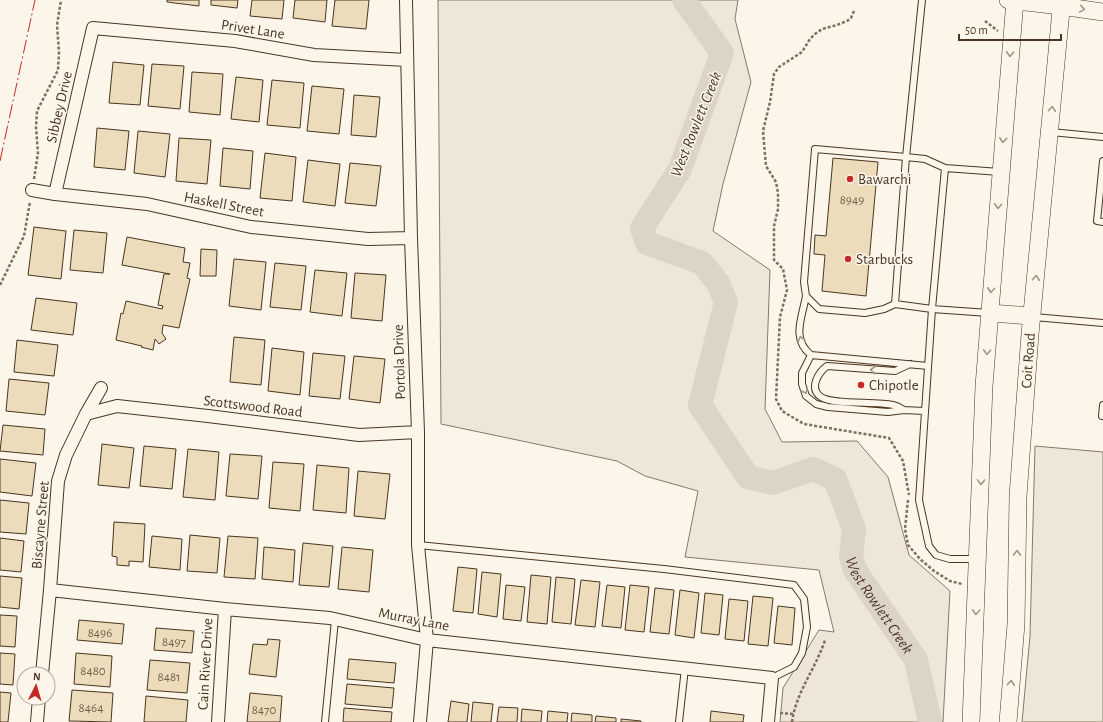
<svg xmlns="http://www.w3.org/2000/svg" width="1103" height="722" font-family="'Alegreya Sans',sans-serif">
<rect width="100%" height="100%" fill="#fbf6e9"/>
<path fill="#ede6d9" stroke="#887966" d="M 438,0 L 738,0 L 735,19 L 751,82 L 723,184 L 713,231 L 770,270 L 765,409 L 782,442 L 857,441 L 888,477 L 909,555 L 950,591 L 943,722 L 780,722 L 783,688 L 819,630 L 834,632 L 819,570 L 685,557 L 698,491 L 645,476 L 617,461 L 441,424 Z
M 1035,446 L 1103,452 L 1103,722 L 1022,722 L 1030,636 Z"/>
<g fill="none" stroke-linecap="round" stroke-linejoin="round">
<path stroke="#dcd4c6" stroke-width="24" id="s1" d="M 684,0 L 722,53 L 680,169 L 642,228 L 647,243 L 702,263 L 718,283 L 726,302 L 700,405 L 748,477 L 773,483 L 813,469 L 835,479 L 854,529 L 851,556 L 855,570 L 916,660 L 930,722"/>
</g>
<path fill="#ecdcbc" stroke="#4a3520" d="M 167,0 L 199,0 L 199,6 L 167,2 Z
M 211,0 L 238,0 L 237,8 L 211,5 Z
M 252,0 L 284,0 L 282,19 L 250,16 Z
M 295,0 L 327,0 L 325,22 L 293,18 Z
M 335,0 L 369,0 L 366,29 L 332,26 Z
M 113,62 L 144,65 L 140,105 L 109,103 Z
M 152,64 L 184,66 L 180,109 L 148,106 Z
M 192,72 L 223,74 L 220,115 L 189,112 Z
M 236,77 L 263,80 L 259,122 L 231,119 Z
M 272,80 L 304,83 L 300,128 L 267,125 Z
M 312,86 L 344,89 L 339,134 L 307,131 Z
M 354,95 L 380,97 L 376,137 L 351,135 Z
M 97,128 L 129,131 L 125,170 L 94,167 Z
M 138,131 L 170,134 L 165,177 L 134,173 Z
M 179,138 L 211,140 L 207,184 L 176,181 Z
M 223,148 L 253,151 L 250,189 L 220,186 Z
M 265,153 L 296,157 L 292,201 L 260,198 Z
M 833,158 L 878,162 L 866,296 L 822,291 L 825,255 L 814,254 L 815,235 L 826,236 Z
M 308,160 L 340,164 L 335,206 L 303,202 Z
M 350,163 L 381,166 L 376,206 L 345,203 Z
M 34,227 L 66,231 L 61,279 L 28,275 Z
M 74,230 L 107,233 L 103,273 L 70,270 Z
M 127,237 L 185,248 L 183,262 L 190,263 L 187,278 L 190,279 L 179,328 L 163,325 L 162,333 L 166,339 L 159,344 L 155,339 L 153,350 L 141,347 L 142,346 L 116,340 L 121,313 L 123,314 L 126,301 L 162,309 L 163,306 L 158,305 L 164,274 L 170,274 L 122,265 Z
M 201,249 L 217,250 L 216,276 L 200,276 Z
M 234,259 L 266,262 L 261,310 L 229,306 Z
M 275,263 L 306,266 L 301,310 L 270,307 Z
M 315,270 L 347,273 L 342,316 L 310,312 Z
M 355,273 L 386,275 L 382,321 L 351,318 Z
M 36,298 L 77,303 L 73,335 L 31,330 Z
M 234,337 L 265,340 L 261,385 L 230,382 Z
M 17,340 L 58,345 L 54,376 L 14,372 Z
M 272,348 L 304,352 L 300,395 L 268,391 Z
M 313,353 L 345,356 L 340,399 L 309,396 Z
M 354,356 L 385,359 L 380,403 L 349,399 Z
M 9,379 L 49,383 L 45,415 L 6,411 Z
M 3,425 L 45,429 L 43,455 L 0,451 Z
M 102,444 L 134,448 L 129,488 L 98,485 Z
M 144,446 L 176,449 L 172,489 L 140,486 Z
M 188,449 L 219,452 L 215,500 L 183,497 Z
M 230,454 L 262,456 L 258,499 L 226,496 Z
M 0,459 L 36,463 L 32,496 L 0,492 Z
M 273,462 L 304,464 L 300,511 L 269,508 Z
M 317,465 L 349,468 L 346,513 L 313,510 Z
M 358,471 L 390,474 L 385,519 L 354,516 Z
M 0,500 L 29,503 L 26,534 L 0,532 Z
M 114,522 L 145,524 L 143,562 L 129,561 L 129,566 L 117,565 L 117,557 L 112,556 Z
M 190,535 L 220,538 L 217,573 L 187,571 Z
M 152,536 L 182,539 L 180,570 L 149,567 Z
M 228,536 L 258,538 L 255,579 L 224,577 Z
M 0,538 L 24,541 L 21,572 L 0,570 Z
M 303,543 L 333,546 L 329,587 L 299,585 Z
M 264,547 L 295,550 L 293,582 L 262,579 Z
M 342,547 L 373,550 L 369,592 L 338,589 Z
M 458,567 L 477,569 L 473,613 L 453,611 Z
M 482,572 L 501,574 L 497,617 L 478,614 Z
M 531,575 L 551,577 L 547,624 L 527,622 Z
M 0,576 L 22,578 L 19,609 L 0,607 Z
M 556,577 L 575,579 L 571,624 L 552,622 Z
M 581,580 L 600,582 L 595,627 L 575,625 Z
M 506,585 L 525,587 L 521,621 L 503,619 Z
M 607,585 L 625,587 L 621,628 L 602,626 Z
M 630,585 L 649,587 L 644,632 L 625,630 Z
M 655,588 L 674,590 L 669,634 L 650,632 Z
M 680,590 L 699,593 L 694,638 L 675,635 Z
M 705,593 L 723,595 L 719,635 L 701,633 Z
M 753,596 L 773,598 L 768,646 L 748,644 Z
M 729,599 L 748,601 L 744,641 L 725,639 Z
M 778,606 L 795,608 L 792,645 L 774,643 Z
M 0,615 L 17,616 L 15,647 L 0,646 Z
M 79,620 L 124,624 L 122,644 L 77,640 Z
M 156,628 L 194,631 L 192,653 L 154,650 Z
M 268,639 L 280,640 L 276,677 L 249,674 L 253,644 L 267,645 Z
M 0,653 L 15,654 L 13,685 L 0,684 Z
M 76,653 L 112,656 L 110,687 L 74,684 Z
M 349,659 L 396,663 L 394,683 L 347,679 Z
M 150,660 L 190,663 L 187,693 L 147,690 Z
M 347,684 L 394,688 L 392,708 L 345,704 Z
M 72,690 L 113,693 L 111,722 L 69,721 Z
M 0,692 L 11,693 L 8,722 L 0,722 Z
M 250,693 L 282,696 L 280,722 L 247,722 Z
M 146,696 L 188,700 L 186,722 L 144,722 Z
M 451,701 L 469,704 L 467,722 L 448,722 Z
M 473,702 L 493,704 L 491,722 L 471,722 Z
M 499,707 L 518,708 L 517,722 L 497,722 Z
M 344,708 L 392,712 L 391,722 L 343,722 Z
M 522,709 L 542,711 L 541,722 L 521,722 Z
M 548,711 L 568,713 L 567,722 L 547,722 Z
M 711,711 L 744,715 L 743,722 L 710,722 Z
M 572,713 L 592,715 L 592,722 L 571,722 Z
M 596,716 L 616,718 L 616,722 L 595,722 Z
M 621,719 L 641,721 L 641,722 L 621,722 Z"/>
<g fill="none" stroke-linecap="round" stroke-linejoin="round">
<defs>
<path id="lane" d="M 922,0 L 906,157 L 895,304 L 884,309 L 865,313 L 819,309 L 806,296 L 804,282 L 815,149 L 906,157 L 925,159 L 945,168 L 1000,172
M 1051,132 L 1103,137
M 1103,161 L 1097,221 L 1103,222
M 945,168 L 932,309 L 919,500 L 929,546 L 936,555 L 950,559 L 976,559
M 806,296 C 802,318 791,339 811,355 L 928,366
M 895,304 L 932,309 L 989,313
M 1034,317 L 1103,323
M 811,355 L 802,373 L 802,384 L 806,396 L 816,404 L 828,407 L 888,412 L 904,410 L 924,411
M 1103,405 L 1102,416 L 1103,416
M 904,410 C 901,408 897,406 893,405 C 876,401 833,405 821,397 C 808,388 819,372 827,366 L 895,371 L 910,364
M 418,545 L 664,569 L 794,585 L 804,599 L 807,627 L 802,653 L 794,667 L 772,678
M 325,722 L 335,620
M 679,722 L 685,668"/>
<path id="street" d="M 406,0 L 411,238 L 418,432 L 418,545 L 427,640 L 420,722
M 32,190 L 55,194 L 147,204 L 251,227 L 368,239 L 411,238
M 55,194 L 93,28 L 235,41 L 314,55 L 407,60
M 86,414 L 117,406 L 208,416 L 359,435 L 418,432
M 50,590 L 225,609 L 330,618 L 427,640 L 772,678 L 768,722
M 42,674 L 50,590 L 58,481 L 66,455 L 86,414 L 101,388
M 37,722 L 39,698
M 218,722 L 225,609"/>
<g id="secondary">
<path d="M 1008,0 L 1061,6 L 1103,12"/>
<path d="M 990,313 L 1032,316"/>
<path d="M 971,722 L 984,386 L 1015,0"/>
<path id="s2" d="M 1008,722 L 1016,624 L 1018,496 L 1030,334 L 1062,0"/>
</g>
</defs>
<use href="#lane" stroke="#4a3520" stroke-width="8"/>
<use href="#street" stroke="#4a3520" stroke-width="14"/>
<use href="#secondary" stroke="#4a3520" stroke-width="18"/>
<path stroke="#7f6f5c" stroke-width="2.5" stroke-dasharray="3 2" stroke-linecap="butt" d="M 854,11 L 851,18 L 847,21 L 837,25 L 822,29 L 815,34 L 810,39 L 802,52 L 779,67 L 774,74 L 770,102 L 763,131 L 766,166 L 776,182 L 778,193 L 778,209 L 774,226 L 774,260 L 783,269 L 787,290 L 780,317 L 776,399 L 782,411 L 804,424 L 889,438 L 903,461 L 909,495
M 985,21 L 998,31
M 34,179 L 38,153 L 36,127 L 37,111 L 58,70 L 59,52 L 57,25 L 61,0
M 0,285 L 24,236 L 30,202
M 908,500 L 905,529 L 908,545 L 920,559 L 934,571 L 950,581 L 962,584
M 780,713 L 793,714
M 792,722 C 796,692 816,668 825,640"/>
<use href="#lane" stroke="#fbf6e9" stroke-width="6"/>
<use href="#street" stroke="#fbf6e9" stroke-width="12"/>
<use href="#secondary" stroke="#fbf6e9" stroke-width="17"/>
<path stroke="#c62828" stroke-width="1" stroke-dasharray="14 3 2 3" stroke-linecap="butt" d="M 0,161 L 35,0"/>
</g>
<defs><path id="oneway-chevron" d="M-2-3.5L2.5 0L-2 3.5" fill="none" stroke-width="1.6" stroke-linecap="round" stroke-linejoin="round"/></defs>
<g stroke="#a29684">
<use href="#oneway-chevron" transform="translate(1082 9) rotate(9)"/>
<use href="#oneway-chevron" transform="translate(1010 54) rotate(94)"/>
<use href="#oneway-chevron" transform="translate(1052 109) rotate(-85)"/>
<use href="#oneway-chevron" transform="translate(1003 140) rotate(96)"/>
<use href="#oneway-chevron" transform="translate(998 206) rotate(94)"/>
<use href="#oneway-chevron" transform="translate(1036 278) rotate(-85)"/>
<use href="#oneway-chevron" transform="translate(991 290) rotate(94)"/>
<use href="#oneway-chevron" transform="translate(801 339) rotate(-104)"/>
<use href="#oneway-chevron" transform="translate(987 352) rotate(94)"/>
<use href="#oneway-chevron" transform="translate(873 370) rotate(-175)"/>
<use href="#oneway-chevron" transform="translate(805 391) rotate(65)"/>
<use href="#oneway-chevron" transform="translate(981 482) rotate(92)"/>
<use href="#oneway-chevron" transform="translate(1017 553) rotate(-89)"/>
<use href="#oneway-chevron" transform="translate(976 612) rotate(93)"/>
<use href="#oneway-chevron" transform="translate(1011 683) rotate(-85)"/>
</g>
<g fill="#c62828" stroke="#fbf6e9" stroke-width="1.5">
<circle cx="850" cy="179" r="4"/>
<circle cx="848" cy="259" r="4"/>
<circle cx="861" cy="385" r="4"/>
</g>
<g text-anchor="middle" stroke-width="3" stroke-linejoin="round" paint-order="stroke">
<g font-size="13" fill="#725f47">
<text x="852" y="204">8949</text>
<text x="100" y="637">8496</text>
<text x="174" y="646">8497</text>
<text x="93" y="675">8480</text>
<text x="169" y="681">8481</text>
<text x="91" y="712">8464</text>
<text x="264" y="714">8470</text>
</g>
<g font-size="15" fill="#4a3520" stroke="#fbf6e9">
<text transform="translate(253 29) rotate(9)" y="5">Privet Lane</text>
<text transform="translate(59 107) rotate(-77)" y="5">Sibbey Drive</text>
<text transform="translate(224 204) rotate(11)" y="5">Haskell Street</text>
<text dy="5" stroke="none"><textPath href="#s2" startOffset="362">Coit Road</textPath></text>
<text transform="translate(399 362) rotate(-92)" y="5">Portola Drive</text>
<text transform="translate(253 406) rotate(7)" y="5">Scottswood Road</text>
<text transform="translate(40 525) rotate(-85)" y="5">Biscayne Street</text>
<text transform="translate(414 619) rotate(11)" y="5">Murray Lane</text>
<text transform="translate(205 664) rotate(-87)" y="5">Cain River Drive</text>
</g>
<g font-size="15" fill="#4a3520" stroke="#fbf6e9" text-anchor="start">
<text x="858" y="184">Bawarchi</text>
<text x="856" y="264">Starbucks</text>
<text x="869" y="390">Chipotle</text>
</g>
<g font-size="16" font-style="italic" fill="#4a3520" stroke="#fbf6e9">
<text transform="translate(695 124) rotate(-68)" y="6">West Rowlett Creek</text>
<text dy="6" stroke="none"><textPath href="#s1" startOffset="802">West Rowlett Creek</textPath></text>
</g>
</g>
<g transform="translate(36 686) rotate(5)"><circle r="19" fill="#fbf6e9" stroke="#b4a999"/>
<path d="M0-3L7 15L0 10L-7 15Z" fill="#c62828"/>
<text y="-6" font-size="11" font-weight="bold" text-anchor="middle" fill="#4a3520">N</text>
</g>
<path d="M959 34v6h102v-6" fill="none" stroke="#4a3520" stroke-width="2"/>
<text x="965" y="34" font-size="12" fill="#4a3520" stroke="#fbf6e9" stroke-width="3" paint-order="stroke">50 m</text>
</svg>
